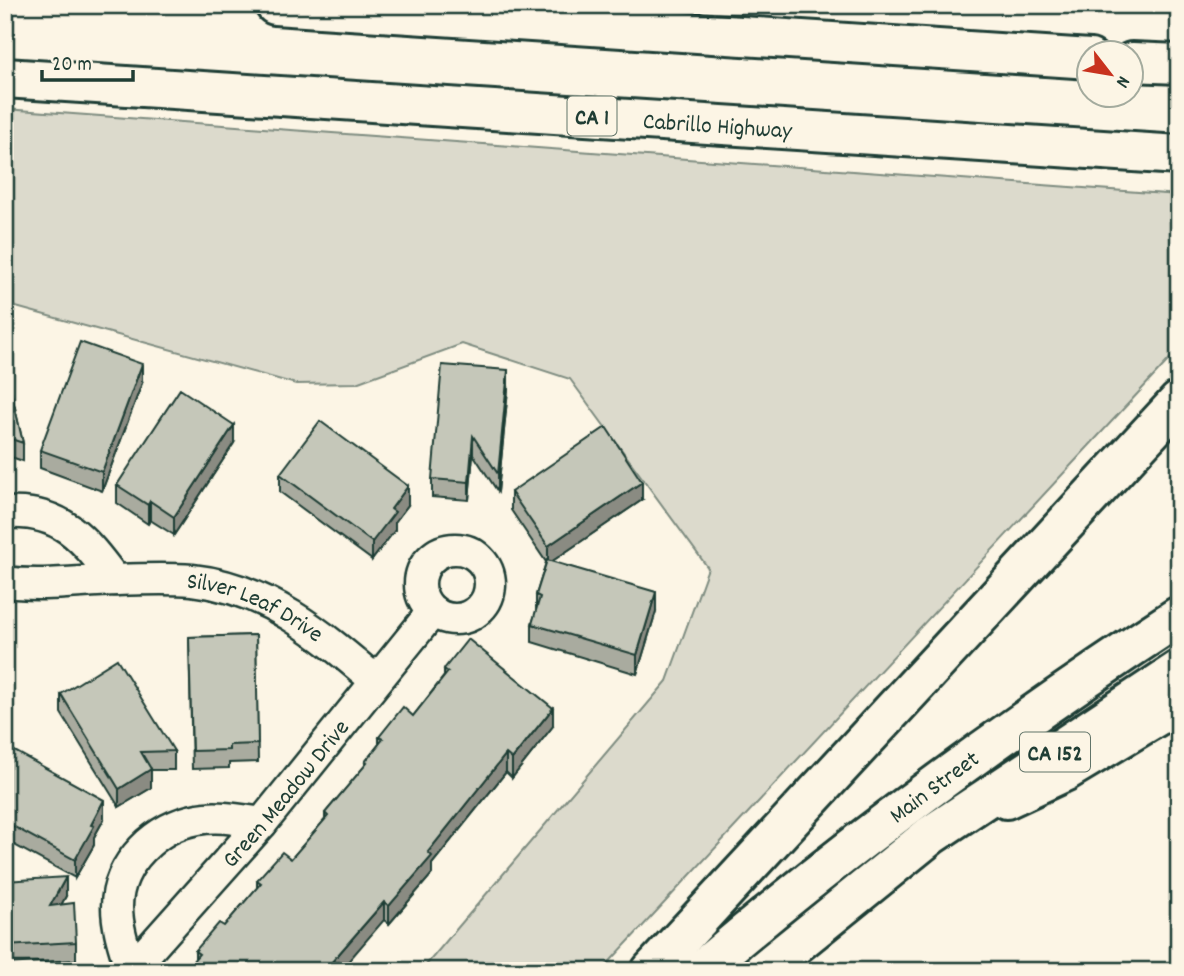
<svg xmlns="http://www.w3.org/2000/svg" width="1184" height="976" font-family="Dekko,sans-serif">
<rect width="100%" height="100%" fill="#fcf5e5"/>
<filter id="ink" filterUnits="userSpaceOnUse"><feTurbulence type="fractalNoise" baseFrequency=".0143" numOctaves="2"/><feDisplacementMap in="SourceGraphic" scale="14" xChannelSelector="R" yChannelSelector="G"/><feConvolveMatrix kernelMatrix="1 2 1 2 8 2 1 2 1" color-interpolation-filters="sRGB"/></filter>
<g filter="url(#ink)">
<path fill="#dcdacc" stroke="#7e8c80" stroke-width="2" d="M 1047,5 L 1179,5 L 1179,13 Z
M 5,109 L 1179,195 L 1179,349 L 601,971 L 421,971 L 667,681 L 708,568 L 570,379 L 462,344 L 356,383 L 296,384 L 5,304 Z"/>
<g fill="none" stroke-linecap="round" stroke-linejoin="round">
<defs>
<g id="street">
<path d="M 5,513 C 62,509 84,539 115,580"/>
<circle cx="455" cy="584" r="35"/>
<path id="s1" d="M 5,582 C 43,587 79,581 117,580 C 141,579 168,578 192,580 C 267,588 321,634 376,681"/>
<path d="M 131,970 C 125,950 117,928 117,907 C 117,863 157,826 198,819 C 219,815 241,820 262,823"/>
<path id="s2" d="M 130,971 L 262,823 L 433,611"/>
</g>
<g id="secondary">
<path d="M 1006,799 L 1066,771 L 1179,703"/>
<path id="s3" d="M 700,971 C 851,842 1012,725 1179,616"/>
</g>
<path id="primary" d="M 763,971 L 931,835 L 1179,670"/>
<g id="highway">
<path d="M 275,5 L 1090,59"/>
<path d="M 1132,62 L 1179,64"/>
<path id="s4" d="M 5,78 L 1179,155"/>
<path d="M 651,971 L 1179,401"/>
</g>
</defs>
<use href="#street" stroke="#1f3d34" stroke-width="35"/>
<use href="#secondary" stroke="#1f3d34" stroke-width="44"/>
<use href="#primary" stroke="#1f3d34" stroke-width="44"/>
<use href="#highway" stroke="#1f3d34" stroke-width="44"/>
<use href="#street" stroke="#fcf5e5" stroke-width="30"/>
<use href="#secondary" stroke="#fcf5e5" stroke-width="38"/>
<use href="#primary" stroke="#fcf5e5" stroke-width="38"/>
<use href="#highway" stroke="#fcf5e5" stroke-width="38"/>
</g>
<path fill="#a9ab9f" stroke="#1f3d34" stroke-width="2" d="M 5,364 L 23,443 L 23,461 L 5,455 Z
M 142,383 L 102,491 L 40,468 L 40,450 Z
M 508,389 L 498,492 L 473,454 L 469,500 L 432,497 L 432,479 Z
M 234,443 L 174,535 L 150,520 L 148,524 L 117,503 L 117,485 Z
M 280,474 L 408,505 L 395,522 L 395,530 L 372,560 L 280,492 Z
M 511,492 L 642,500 L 552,561 L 656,611 L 637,674 L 532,642 L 532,624 L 536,611 L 536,595 L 546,562 L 511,510 Z
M 256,635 L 258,762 L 229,763 L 229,768 L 192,769 L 189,637 Z
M 444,669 L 553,726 L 512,778 L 506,772 L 432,864 L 432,874 L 389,924 L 384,920 L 195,958 L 195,951 L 224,926 L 257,888 L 257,880 L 291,859 L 325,820 L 325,813 L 365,766 L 365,762 L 379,744 L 379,737 L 413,716 L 444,676 Z
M 61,694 L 174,751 L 174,770 L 151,770 L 151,788 L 119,807 L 61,713 Z
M 5,756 L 104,819 L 94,837 L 94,845 L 75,878 L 5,840 Z
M 5,881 L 66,896 L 61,905 L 76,942 L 76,960 L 5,964 Z"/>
<path fill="#8a8b82" stroke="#1f3d34" stroke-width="2" d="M 142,364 L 142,383 L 102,491 L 102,472 Z
M 508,370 L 508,389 L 498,492 L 498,474 Z
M 234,425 L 234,443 L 174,535 L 174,517 Z
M 473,436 L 473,454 L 469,500 L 469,482 Z
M 642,482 L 642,500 L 548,564 L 548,546 Z
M 408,486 L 408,505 L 395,522 L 395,530 L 372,560 L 372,542 L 391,509 Z
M 150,501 L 150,520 L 148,524 L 148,505 Z
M 656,592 L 656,611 L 637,674 L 637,655 Z
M 553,708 L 553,726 L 512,778 L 512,759 Z
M 506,754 L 506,772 L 432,864 L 432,874 L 389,924 L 389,906 L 428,852 Z
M 151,769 L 151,788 L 119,807 L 119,789 Z
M 104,800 L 104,819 L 94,837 L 94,845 L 75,878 L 75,860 L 91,825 Z
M 66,877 L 66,896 L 50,925 L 50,906 Z
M 384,902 L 384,920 L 340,971 L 324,971 Z"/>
<path fill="#c5c7b9" stroke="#1f3d34" stroke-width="2" d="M 80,342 L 142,364 L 102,472 L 40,450 Z
M 5,364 L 23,443 L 5,437 Z
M 442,365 L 508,370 L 498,474 L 473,436 L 469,482 L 432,479 Z
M 180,389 L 234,425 L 174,517 L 150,501 L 148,505 L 117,485 Z
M 320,421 L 408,486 L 391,509 L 395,512 L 372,542 L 280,474 Z
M 606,427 L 642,482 L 548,546 L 511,492 Z
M 547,560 L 656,592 L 637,655 L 532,624 L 540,597 L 536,595 Z
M 256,635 L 258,744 L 229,745 L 229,750 L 192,751 L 189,637 Z
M 468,639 L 553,708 L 512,759 L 506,754 L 428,852 L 432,856 L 389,906 L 384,902 L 324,971 L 184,971 L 199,954 L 195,951 L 219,923 L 224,926 L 261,883 L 257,880 L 282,852 L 291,859 L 328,816 L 325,813 L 367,763 L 365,762 L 383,739 L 379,737 L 403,707 L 413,716 L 448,672 L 444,669 Z
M 117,659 L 174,751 L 141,752 L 151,769 L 119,789 L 61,694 Z
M 9,748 L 104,800 L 91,825 L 94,826 L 75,860 L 5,822 L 5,756 Z
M 66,877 L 50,906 L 74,903 L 76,942 L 5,946 L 5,881 Z"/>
</g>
<g text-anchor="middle" stroke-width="5" stroke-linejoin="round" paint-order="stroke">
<g fill="#fcf5e5" stroke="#617469" stroke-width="2">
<rect x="567.5" y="96.5" width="49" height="39" rx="5"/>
<rect x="1020" y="732.5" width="70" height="39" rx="5"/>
</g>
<g font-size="23" font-weight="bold" fill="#1f3d34">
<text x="592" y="124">CA 1</text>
<text x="1055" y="760">CA 152</text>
</g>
<g font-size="24" fill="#1f3d34" stroke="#fcf5e5">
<text dy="8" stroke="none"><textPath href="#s4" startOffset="714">Cabrillo Highway</textPath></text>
<text dy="8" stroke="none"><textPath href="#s1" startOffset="256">Silver Leaf Drive</textPath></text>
<text dy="8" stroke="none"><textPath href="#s3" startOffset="298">Main Street</textPath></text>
<text dy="8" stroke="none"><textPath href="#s2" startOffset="236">Green Meadow Drive</textPath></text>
</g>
</g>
<rect width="1184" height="976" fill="none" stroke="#fcf5e5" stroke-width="28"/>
<rect x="14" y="14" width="1156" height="948" fill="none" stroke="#1f3d34" stroke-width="2.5" filter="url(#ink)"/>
<g transform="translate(1110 74) rotate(121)"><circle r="33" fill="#fcf5e5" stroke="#a4ab9e" stroke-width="2"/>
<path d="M0-5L12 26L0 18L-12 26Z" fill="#c8321e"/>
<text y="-10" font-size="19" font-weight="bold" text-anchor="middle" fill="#1f3d34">N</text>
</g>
<path d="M42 70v10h91v-10" fill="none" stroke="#1f3d34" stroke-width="3.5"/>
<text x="52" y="70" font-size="21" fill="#1f3d34" stroke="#fcf5e5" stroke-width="5" paint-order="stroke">20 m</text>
</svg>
